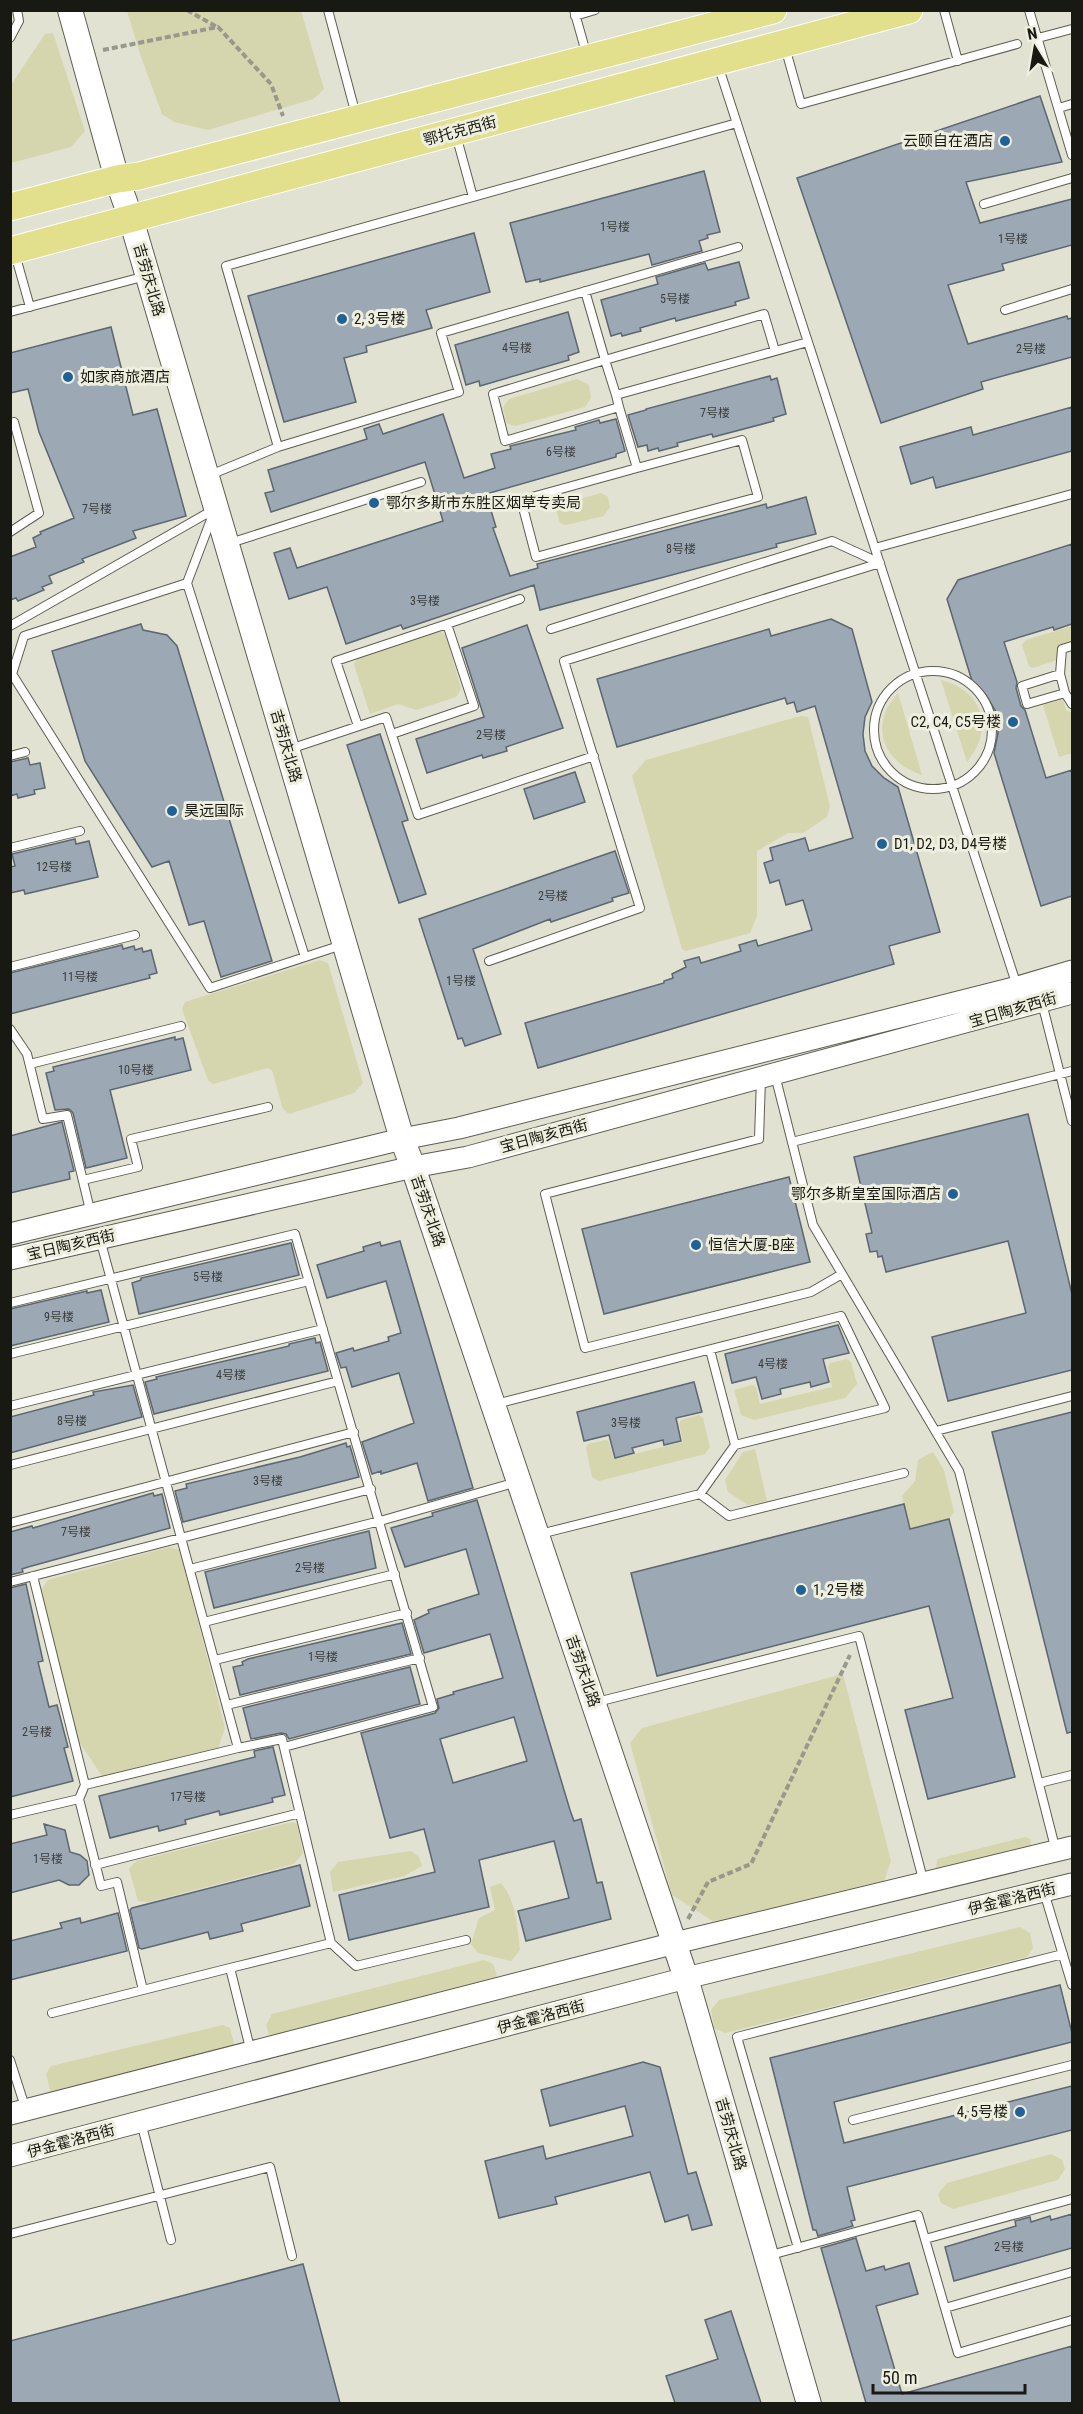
<svg xmlns="http://www.w3.org/2000/svg" width="1083" height="2414" font-family="'Roboto Condensed','Noto Sans SC',sans-serif">
<rect width="100%" height="100%" fill="#e1e2d2"/>
<path fill="#d5d5ae" d="M 127,11 L 301,11 L 324,89 L 313,99 L 208,130 L 174,122 L 162,114 L 140,54 Z
M 53,33 L 85,131 L 71,147 L 11,163 L 11,85 L 45,34 Z
M 577,379 L 589,385 L 591,398 L 585,407 L 515,426 L 506,423 L 503,407 L 509,399 Z
M 601,493 L 608,497 L 610,507 L 604,516 L 566,525 L 560,523 L 555,506 Z
M 1072,626 L 1072,642 L 1059,646 L 1057,660 L 1033,668 L 1029,666 L 1022,645 L 1026,640 Z
M 439,631 L 446,635 L 461,689 L 456,697 L 416,710 L 398,704 L 370,714 L 354,664 L 359,656 Z
M 941,680 C 983,691 995,728 967,762 Z
M 898,693 L 922,775 C 882,762 869,725 898,693 Z
M 1063,699 L 1066,710 L 1072,713 L 1072,753 L 1059,757 L 1043,705 Z
M 800,716 L 808,717 L 830,806 L 827,817 L 803,833 L 788,833 L 757,851 L 757,916 L 750,933 L 686,951 L 682,949 L 632,776 L 646,760 Z
M 320,960 L 328,963 L 363,1083 L 354,1093 L 289,1114 L 283,1109 L 272,1070 L 267,1068 L 213,1084 L 208,1080 L 182,1009 L 185,1002 Z
M 847,1359 L 851,1362 L 857,1384 L 845,1398 L 754,1420 L 741,1415 L 734,1390 L 752,1385 L 756,1387 L 760,1404 L 832,1387 L 828,1367 L 830,1363 Z
M 699,1415 L 703,1418 L 710,1447 L 705,1454 L 599,1481 L 592,1477 L 586,1448 L 588,1444 L 606,1440 L 609,1442 L 614,1459 L 683,1442 L 679,1424 L 681,1420 Z
M 755,1449 L 767,1501 L 748,1505 L 728,1492 L 725,1480 L 743,1452 Z
M 933,1452 L 944,1470 L 954,1512 L 949,1519 L 910,1529 L 902,1496 L 915,1481 L 918,1460 Z
M 169,1547 L 180,1550 L 225,1728 L 218,1748 L 102,1776 L 78,1740 L 41,1590 L 48,1580 Z
M 843,1674 L 891,1861 L 883,1884 L 716,1923 L 672,1895 L 630,1743 L 642,1728 Z
M 292,1822 L 297,1824 L 303,1853 L 294,1864 L 149,1902 L 138,1901 L 129,1869 L 136,1861 Z
M 1025,1837 L 1030,1839 L 1031,1845 L 1027,1851 L 936,1869 L 937,1859 Z
M 411,1851 L 419,1857 L 422,1866 L 404,1876 L 333,1892 L 330,1872 L 338,1862 Z
M 501,1883 C 517,1902 517,1927 520,1950 L 511,1961 L 478,1953 L 471,1944 L 479,1918 L 495,1910 L 490,1887 Z
M 1020,1927 L 1030,1933 L 1033,1948 L 1027,1957 L 725,2033 L 714,2028 L 711,2010 L 719,2000 Z
M 484,1960 L 493,1964 L 497,1976 L 488,1985 L 270,2038 L 266,2025 L 272,2014 Z
M 223,2025 L 230,2028 L 234,2044 L 225,2051 L 51,2094 L 46,2074 L 51,2066 Z
M 1051,2154 L 1062,2160 L 1065,2169 L 1058,2180 L 953,2209 L 941,2203 L 938,2194 L 947,2183 Z"/>
<path fill="#9ca8b4" stroke="#5c6771" stroke-width="1.5" fill-rule="evenodd" d="M 1040,96 L 1062,162 L 966,182 L 980,223 L 1072,199 L 1072,245 L 1002,264 L 1004,270 L 948,285 L 968,344 L 1067,316 L 1068,319 L 1072,318 L 1072,357 L 981,382 L 983,389 L 881,423 L 797,178 Z
M 704,171 L 720,232 L 707,235 L 708,238 L 699,241 L 702,251 L 652,265 L 649,254 L 540,282 L 540,279 L 526,282 L 510,223 Z
M 474,233 L 490,292 L 426,310 L 432,328 L 366,346 L 367,352 L 344,358 L 356,402 L 284,422 L 248,296 Z
M 739,262 L 749,298 L 735,302 L 736,305 L 676,321 L 675,318 L 640,328 L 641,331 L 622,336 L 621,333 L 611,336 L 601,300 L 658,284 L 656,277 L 705,263 L 708,270 Z
M 568,312 L 579,352 L 568,356 L 569,360 L 480,386 L 479,381 L 466,385 L 455,345 Z
M 111,327 L 133,415 L 157,409 L 186,516 L 133,531 L 136,538 L 82,559 L 84,562 L 49,576 L 52,583 L 42,587 L 44,590 L 18,601 L 16,598 L 10,600 L 10,557 L 36,547 L 33,538 L 41,534 L 40,532 L 74,518 L 39,432 L 28,389 L 10,393 L 10,353 Z
M 770,376 L 771,380 L 777,378 L 786,414 L 773,418 L 774,421 L 713,437 L 712,434 L 677,443 L 678,446 L 659,451 L 658,448 L 648,451 L 647,445 L 638,447 L 628,415 L 646,410 L 646,409 Z
M 1072,407 L 1072,451 L 936,488 L 933,477 L 911,484 L 900,447 L 971,427 L 973,435 Z
M 443,414 L 464,478 L 495,468 L 491,454 L 511,449 L 510,446 L 576,430 L 575,427 L 599,420 L 600,423 L 616,419 L 625,451 L 616,454 L 616,457 L 486,494 L 496,527 L 493,528 L 510,576 L 538,568 L 537,564 L 766,504 L 767,508 L 806,497 L 816,534 L 776,544 L 777,547 L 540,610 L 534,585 L 403,629 L 401,625 L 346,644 L 327,587 L 289,599 L 274,553 L 290,548 L 297,568 L 443,521 L 425,462 L 271,512 L 265,493 L 274,491 L 268,470 L 367,439 L 364,429 L 379,424 L 383,434 Z
M 1072,544 L 1072,624 L 1054,630 L 1053,627 L 1004,642 L 1017,682 L 1016,688 L 1021,706 L 1025,710 L 1046,778 L 1072,770 L 1072,896 L 1041,906 L 994,753 L 998,733 L 996,712 L 986,695 L 972,681 L 947,599 L 958,580 Z
M 831,619 L 852,629 L 872,702 L 865,717 L 863,734 L 865,751 L 872,766 L 884,778 L 898,787 L 940,932 L 889,946 L 894,964 L 538,1068 L 525,1023 L 664,983 L 664,981 L 673,978 L 672,974 L 686,967 L 684,961 L 699,957 L 701,963 L 741,951 L 739,945 L 756,940 L 758,946 L 812,930 L 803,900 L 786,905 L 779,880 L 770,883 L 764,863 L 773,860 L 770,848 L 805,838 L 809,851 L 853,838 L 815,706 L 797,712 L 794,702 L 787,704 L 785,698 L 617,747 L 597,679 L 769,629 L 771,636 Z
M 141,624 L 143,630 L 167,635 L 177,646 L 272,961 L 221,977 L 204,921 L 189,925 L 169,861 L 152,867 L 85,761 L 52,651 Z
M 527,625 L 563,728 L 506,747 L 507,751 L 483,758 L 482,755 L 427,773 L 416,739 L 484,717 L 462,648 Z
M 380,734 L 408,820 L 402,822 L 426,894 L 399,903 L 347,745 Z
M 28,758 L 30,765 L 40,763 L 45,788 L 34,790 L 35,794 L 18,798 L 17,794 L 10,796 L 10,762 Z
M 575,772 L 585,802 L 534,819 L 524,789 Z
M 75,839 L 76,844 L 89,841 L 98,877 L 25,894 L 24,890 L 10,893 L 10,867 L 15,866 L 12,854 Z
M 615,851 L 629,893 L 612,898 L 613,901 L 551,922 L 550,919 L 473,949 L 501,1034 L 465,1046 L 462,1038 L 458,1039 L 419,919 Z
M 122,945 L 123,949 L 134,946 L 135,950 L 142,948 L 143,952 L 151,950 L 157,973 L 149,975 L 150,978 L 10,1014 L 10,973 Z
M 175,1037 L 175,1040 L 183,1038 L 191,1070 L 110,1090 L 127,1158 L 86,1168 L 73,1113 L 69,1109 L 55,1110 L 46,1073 L 54,1071 L 53,1067 Z
M 1028,1114 L 1072,1294 L 1072,1370 L 948,1401 L 932,1337 L 1026,1313 L 1008,1241 L 886,1272 L 882,1256 L 878,1257 L 877,1251 L 870,1252 L 866,1234 L 872,1233 L 854,1157 Z
M 62,1122 L 74,1171 L 69,1172 L 70,1179 L 10,1193 L 10,1136 Z
M 789,1177 L 810,1262 L 604,1314 L 582,1229 Z
M 400,1241 L 473,1488 L 428,1501 L 417,1463 L 381,1474 L 381,1471 L 372,1474 L 362,1442 L 414,1423 L 399,1373 L 352,1387 L 346,1367 L 341,1368 L 336,1353 L 353,1348 L 354,1351 L 389,1341 L 388,1337 L 401,1333 L 386,1281 L 327,1298 L 317,1265 L 364,1251 L 363,1247 L 380,1242 L 381,1246 Z
M 291,1243 L 299,1275 L 139,1314 L 132,1283 L 141,1280 L 141,1278 Z
M 101,1290 L 109,1322 L 10,1346 L 10,1309 L 87,1291 L 87,1293 Z
M 838,1325 L 849,1353 L 823,1359 L 829,1382 L 811,1387 L 810,1382 L 780,1389 L 781,1394 L 762,1399 L 756,1377 L 732,1383 L 725,1354 Z
M 315,1338 L 316,1343 L 320,1342 L 328,1371 L 154,1414 L 145,1382 L 157,1379 L 156,1377 L 289,1346 L 289,1344 Z
M 694,1382 L 702,1412 L 676,1418 L 681,1441 L 664,1445 L 663,1440 L 632,1448 L 634,1453 L 615,1458 L 609,1435 L 584,1441 L 577,1412 Z
M 133,1385 L 142,1417 L 10,1453 L 10,1417 L 94,1395 L 93,1392 Z
M 1072,1412 L 1072,1732 L 1067,1733 L 992,1432 Z
M 346,1443 L 347,1447 L 350,1446 L 359,1477 L 183,1522 L 175,1491 L 187,1488 L 186,1484 L 300,1457 Z
M 153,1493 L 154,1496 L 162,1494 L 170,1528 L 28,1567 L 22,1569 L 23,1572 L 10,1575 L 10,1532 L 32,1526 L 33,1528 Z
M 477,1500 L 570,1810 L 574,1821 L 581,1819 L 597,1883 L 602,1882 L 611,1919 L 526,1941 L 518,1911 L 569,1898 L 554,1841 L 479,1860 L 489,1907 L 349,1940 L 339,1895 L 435,1872 L 424,1829 L 390,1838 L 361,1733 L 435,1713 L 439,1708 L 437,1699 L 454,1694 L 453,1692 L 503,1678 L 490,1634 L 424,1653 L 414,1620 L 429,1613 L 428,1610 L 479,1594 L 466,1549 L 405,1567 L 391,1528 L 433,1516 L 432,1513 ZM 514,1717 L 527,1761 L 453,1783 L 440,1739 Z
M 904,1504 L 910,1529 L 949,1519 L 1015,1777 L 928,1799 L 905,1710 L 953,1698 L 929,1606 L 657,1676 L 631,1573 Z
M 369,1531 L 376,1568 L 214,1608 L 205,1572 Z
M 26,1584 L 43,1661 L 38,1662 L 49,1707 L 57,1705 L 68,1747 L 64,1748 L 73,1781 L 10,1797 L 10,1588 Z
M 402,1623 L 411,1654 L 240,1695 L 233,1667 L 243,1665 L 242,1662 L 248,1659 Z
M 410,1667 L 420,1704 L 289,1739 L 286,1734 L 281,1733 L 251,1739 L 243,1708 Z
M 273,1747 L 285,1795 L 272,1798 L 273,1802 L 220,1815 L 219,1811 L 185,1820 L 186,1824 L 159,1831 L 158,1826 L 110,1838 L 99,1796 L 255,1757 L 254,1751 Z
M 44,1824 L 65,1830 L 70,1852 L 80,1855 L 87,1861 L 89,1875 L 79,1885 L 69,1885 L 59,1880 L 10,1893 L 10,1844 L 47,1835 Z
M 300,1865 L 310,1906 L 241,1924 L 243,1931 L 210,1939 L 208,1932 L 142,1949 L 139,1948 L 130,1910 L 132,1908 Z
M 118,1913 L 127,1951 L 10,1980 L 10,1941 L 62,1928 L 60,1923 L 80,1918 L 81,1923 Z
M 1060,1985 L 1072,2033 L 1072,2042 L 834,2102 L 844,2143 L 1072,2086 L 1072,2130 L 847,2187 L 855,2220 L 851,2221 L 853,2226 L 818,2236 L 816,2230 L 813,2230 L 770,2058 Z
M 643,2062 L 660,2067 L 688,2174 L 696,2172 L 712,2225 L 692,2230 L 688,2215 L 665,2222 L 650,2172 L 555,2197 L 557,2204 L 499,2218 L 485,2161 L 543,2146 L 546,2159 L 633,2136 L 625,2106 L 550,2126 L 541,2090 Z
M 1072,2214 L 1072,2248 L 954,2281 L 945,2247 L 1016,2226 L 1015,2221 L 1030,2217 L 1031,2222 L 1050,2216 L 1051,2220 Z
M 856,2238 L 866,2271 L 884,2266 L 885,2270 L 909,2263 L 918,2294 L 876,2306 L 902,2394 L 1072,2346 L 1072,2403 L 866,2403 L 821,2248 Z
M 303,2264 L 340,2403 L 10,2403 L 10,2341 Z
M 731,2311 L 761,2403 L 675,2403 L 666,2376 L 718,2359 L 705,2320 Z"/>
<g fill="none" stroke-linecap="round" stroke-linejoin="round">
<defs>
<path id="service" d="M 328,10 L 356,115
M 574,10 L 587,56
M 944,10 L 958,61
M 1029,10 L 1072,155
M 575,16 L 595,10
M 10,38 L 19,21 L 17,10
M 1038,38 L 1072,29
M 785,47 L 801,104 L 1017,44
M 718,65 L 1017,986
M 1059,108 L 1072,104
M 456,135 L 473,197
M 984,204 L 1072,178
M 15,254 L 30,307
M 585,291 L 605,360 L 764,314 L 775,351
M 1005,310 L 1072,289
M 10,312 L 146,276
M 616,395 L 605,360 L 493,394 L 505,441 L 619,407 L 616,395 L 808,342
M 619,407 L 637,468 L 521,500 L 536,557 L 758,497 L 742,440 L 637,468
M 10,423 L 14,422 L 39,513 L 10,532
M 278,447 L 226,266 L 737,123
M 210,475 L 278,447 L 459,392 L 441,333 L 738,247
M 212,517 L 187,583 L 24,636 L 12,674 L 210,988 L 342,945
M 230,543 L 421,482
M 875,548 L 1072,494
M 187,583 L 305,957
M 447,624 L 520,599
M 10,626 L 213,510
M 551,629 L 832,541 L 880,563
M874 730a59 59 0 1 1 118 0a59 59 0 1 1-118 0Z
M 1060,674 L 1065,693 L 1072,704
M 1065,693 L 1027,704 L 1022,686 L 1060,674 L 1062,649 L 1072,646
M 358,726 L 336,661 L 447,624 L 474,706 L 392,734
M 290,749 L 386,717 L 418,815 L 594,756
M 10,756 L 25,752
M 10,848 L 80,831
M 489,961 L 640,908 L 564,661 L 880,563
M 10,967 L 135,935
M 1042,1003 L 1072,1121
M 10,1029 L 27,1054 L 43,1119 L 67,1115 L 91,1214
M 30,1064 L 181,1026
M 775,1075 L 813,1225 L 959,1471 L 1056,1851
M 761,1078 L 759,1139 L 545,1194 L 585,1348 L 811,1292 L 842,1274
M 792,1142 L 1072,1071
M 83,1180 L 138,1167 L 131,1139 L 268,1107
M 100,1239 L 238,1748 L 282,1739 L 331,1943
M 10,1303 L 295,1234 L 433,1707 L 284,1747
M 10,1354 L 309,1281
M 496,1404 L 841,1316 L 885,1408 L 735,1445 L 710,1350
M 10,1406 L 323,1329
M 936,1431 L 1072,1396
M 10,1465 L 338,1381
M 700,1494 L 729,1516 L 904,1473
M 10,1523 L 354,1432
M 540,1534 L 700,1494 L 735,1445
M 190,1569 L 380,1521 L 517,1482
M 33,1576 L 85,1785 L 79,1799
M 10,1582 L 371,1489
M 204,1622 L 395,1574
M 215,1660 L 407,1613
M 597,1702 L 859,1636 L 924,1883
M 227,1705 L 420,1658
M 1039,1783 L 1072,1775
M 85,1785 L 238,1748
M 10,1815 L 79,1799 L 101,1886 L 117,1882 L 143,1990
M 95,1865 L 300,1813
M 1044,1892 L 1072,1985
M 230,1968 L 331,1943 L 356,1966 L 466,1940
M 52,2013 L 230,1968 L 251,2052
M 10,2060 L 26,2110
M 853,2120 L 1072,2065
M 141,2122 L 171,2240
M 10,2234 L 270,2167 L 292,2256
M 925,2239 L 1072,2199
M 798,2248 L 737,2037 L 1063,1954
M 767,2256 L 918,2215 L 958,2353 L 1072,2320
M 945,2308 L 1072,2272"/>
<path id="tertiary" d="M 10,1234 L 402,1139 L 459,1128 L 1018,987 L 1072,971
M 10,1259 L 413,1167 L 468,1157 L 1072,993
M 10,2114 L 675,1943 L 1072,1847
M 10,2156 L 686,1978 L 1072,1884"/>
<path id="secondary" d="M 70,10 L 117,179 L 131,219 L 402,1139 L 413,1167 L 686,1978 L 809,2404"/>
<path id="primary" d="M 10,207 L 117,179 L 139,176 L 773,10
M 10,251 L 909,10"/>
</defs>
<use href="#service" stroke="#5e5e50" stroke-width="10"/>
<use href="#tertiary" stroke="#5e5e50" stroke-width="23"/>
<use href="#secondary" stroke="#5e5e50" stroke-width="26"/>
<use href="#primary" stroke="#fff" stroke-width="29"/>
<path stroke="#98998c" stroke-width="4" stroke-dasharray="6 3" stroke-linecap="butt" d="M 187,10 L 217,27
M 103,50 L 218,27 L 271,84 L 283,116
M 688,1919 L 708,1882 L 751,1864 L 850,1655"/>
<use href="#service" stroke="#fff" stroke-width="8"/>
<use href="#tertiary" stroke="#fff" stroke-width="21"/>
<use href="#secondary" stroke="#fff" stroke-width="24"/>
<use href="#primary" stroke="#e2e08d" stroke-width="27"/>
</g>
<g fill="#206197" stroke="#efefdf" stroke-width="2">
<circle cx="1005" cy="141" r="6"/>
<circle cx="342" cy="319" r="6"/>
<circle cx="68" cy="377" r="6"/>
<circle cx="374" cy="503" r="6"/>
<circle cx="1013" cy="722" r="6"/>
<circle cx="172" cy="811" r="6"/>
<circle cx="882" cy="844" r="6"/>
<circle cx="953" cy="1194" r="6"/>
<circle cx="696" cy="1245" r="6"/>
<circle cx="801" cy="1590" r="6"/>
<circle cx="1020" cy="2112" r="6"/>
</g>
<g text-anchor="middle" stroke-width="6" stroke-linejoin="round" paint-order="stroke">
<g font-size="12" fill="#3a3d3b">
<text x="615" y="231">1号楼</text>
<text x="1013" y="243">1号楼</text>
<text x="675" y="303">5号楼</text>
<text x="517" y="352">4号楼</text>
<text x="1031" y="353">2号楼</text>
<text x="715" y="417">7号楼</text>
<text x="561" y="456">6号楼</text>
<text x="97" y="513">7号楼</text>
<text x="681" y="553">8号楼</text>
<text x="425" y="605">3号楼</text>
<text x="491" y="739">2号楼</text>
<text x="54" y="871">12号楼</text>
<text x="553" y="900">2号楼</text>
<text x="80" y="981">11号楼</text>
<text x="461" y="985">1号楼</text>
<text x="136" y="1074">10号楼</text>
<text x="208" y="1281">5号楼</text>
<text x="59" y="1321">9号楼</text>
<text x="773" y="1368">4号楼</text>
<text x="231" y="1379">4号楼</text>
<text x="72" y="1425">8号楼</text>
<text x="626" y="1427">3号楼</text>
<text x="268" y="1485">3号楼</text>
<text x="76" y="1536">7号楼</text>
<text x="310" y="1572">2号楼</text>
<text x="323" y="1661">1号楼</text>
<text x="37" y="1736">2号楼</text>
<text x="188" y="1801">17号楼</text>
<text x="48" y="1863">1号楼</text>
<text x="1009" y="2251">2号楼</text>
</g>
<g font-size="15" fill="#191913" stroke="#efefdf">
<text transform="translate(460 131) rotate(-15)" y="5">鄂托克西街</text>
<text transform="translate(149 280) rotate(74)" y="5">吉劳庆北路</text>
<text transform="translate(286 746) rotate(74)" y="5">吉劳庆北路</text>
<text transform="translate(1013 1010) rotate(-16)" y="5">宝日陶亥西街</text>
<text transform="translate(544 1136) rotate(-15)" y="5">宝日陶亥西街</text>
<text transform="translate(428 1211) rotate(71)" y="5">吉劳庆北路</text>
<text transform="translate(71 1245) rotate(-13)" y="5">宝日陶亥西街</text>
<text transform="translate(583 1671) rotate(71)" y="5">吉劳庆北路</text>
<text transform="translate(1012 1899) rotate(-14)" y="5">伊金霍洛西街</text>
<text transform="translate(541 2017) rotate(-15)" y="5">伊金霍洛西街</text>
<text transform="translate(731 2134) rotate(74)" y="5">吉劳庆北路</text>
<text transform="translate(71 2141) rotate(-15)" y="5">伊金霍洛西街</text>
</g>
<g font-size="15" fill="#191913" stroke="#efefdf" text-anchor="start">
<text x="993" y="146" text-anchor="end">云颐自在酒店</text>
<text x="354" y="324">2, 3号楼</text>
<text x="80" y="382">如家商旅酒店</text>
<text x="386" y="508">鄂尔多斯市东胜区烟草专卖局</text>
<text x="1001" y="727" text-anchor="end">C2, C4, C5号楼</text>
<text x="184" y="816">昊远国际</text>
<text x="894" y="849">D1, D2, D3, D4号楼</text>
<text x="941" y="1199" text-anchor="end">鄂尔多斯皇室国际酒店</text>
<text x="708" y="1250">恒信大厦-B座</text>
<text x="813" y="1595">1, 2号楼</text>
<text x="1008" y="2117" text-anchor="end">4, 5号楼</text>
</g>
</g>
<rect width="1083" height="2414" fill="none" stroke="#191913" stroke-width="24"/>
<g transform="translate(1035 48) rotate(349)" stroke="#efefdf" stroke-width="4.5" paint-order="stroke">
<path d="M0-4.5L10 22L0 15L-10 22Z" fill="#191913"/>
<text y="-9" font-size="16" font-weight="bold" text-anchor="middle" fill="#191913">N</text>
</g>
<path d="M873 2384v9h152v-9" fill="none" stroke="#191913" stroke-width="3"/>
<text x="882" y="2384" font-size="18" fill="#191913" stroke="#efefdf" stroke-width="4.5" paint-order="stroke">50 m</text>
</svg>
